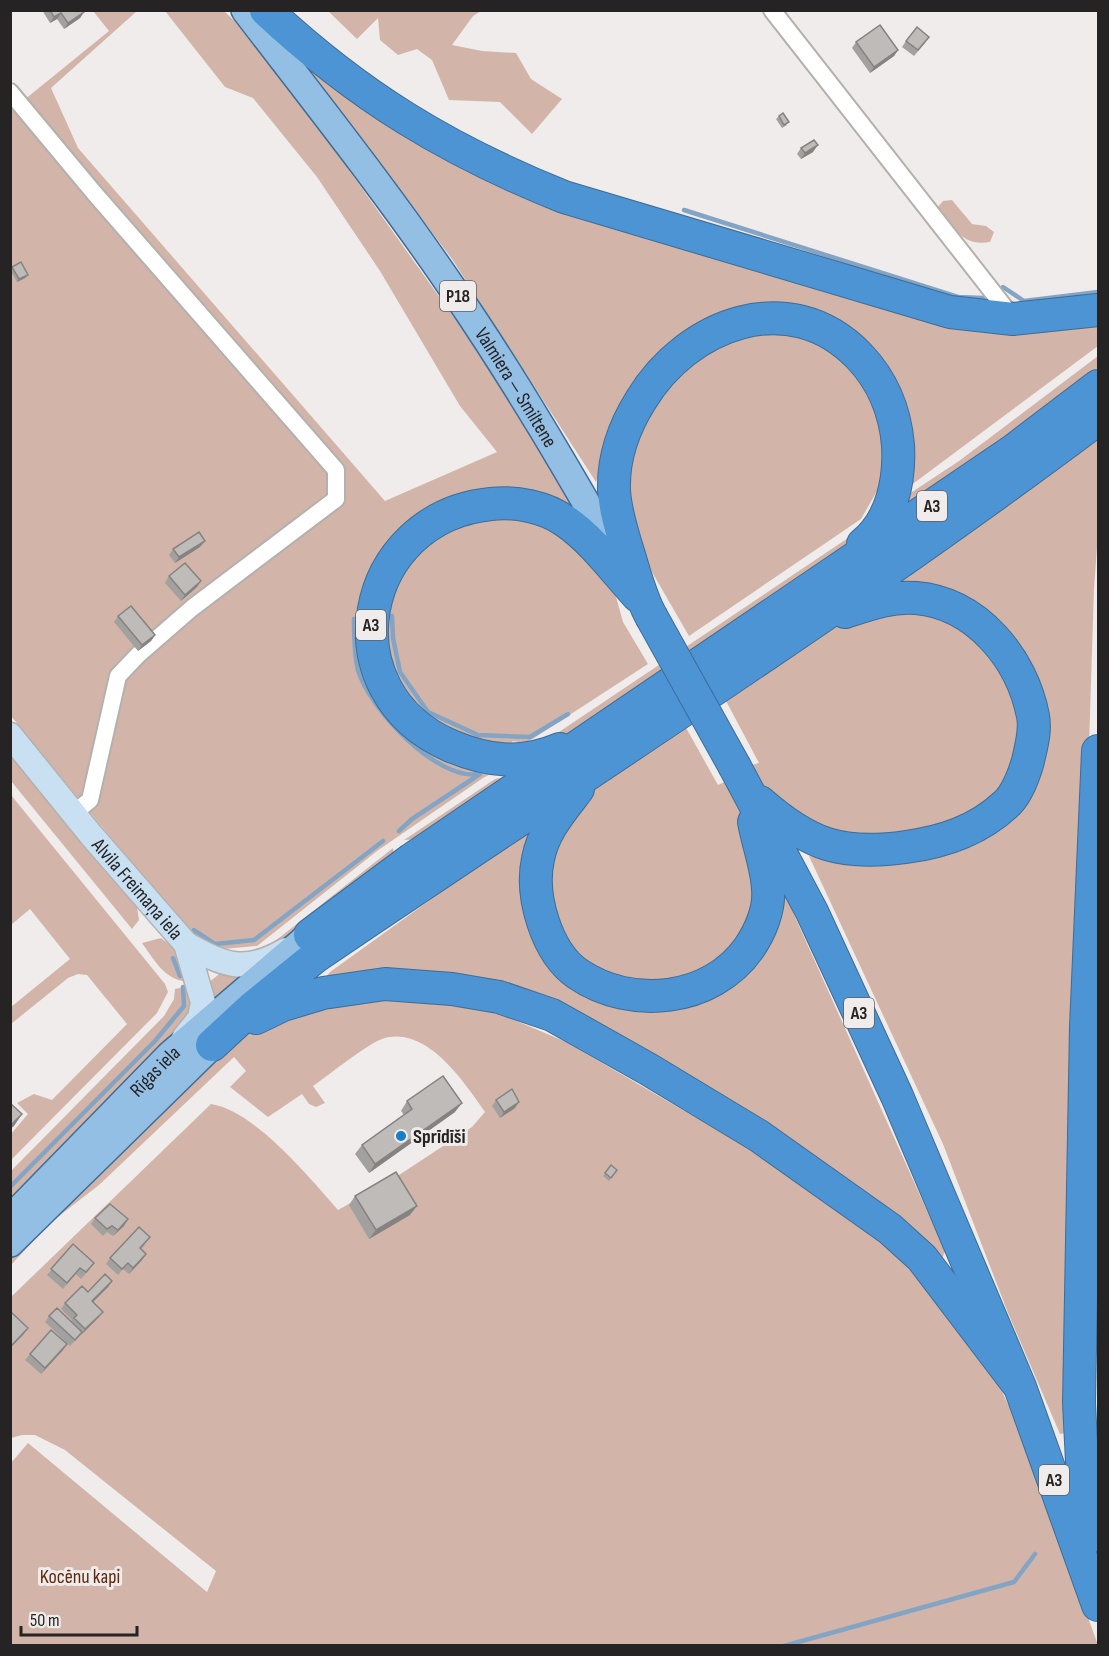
<svg xmlns="http://www.w3.org/2000/svg" width="1109" height="1656" font-family="'Sofia Sans Condensed',sans-serif">
<rect width="100%" height="100%" fill="#efeceb"/>
<path fill="#d2b5a8" d="M 93,11 L 137,11 L 51,88 L 78,148 L 385,501 L 497,452 L 460,406 L 380,271 L 317,177 L 253,98 L 225,87 L 165,11 L 224,11 L 259,44 L 475,347 L 575,506 L 507,491 L 381,560 L 374,689 L 496,771 L 483,778 L 377,851 L 257,946 L 212,950 L 189,933 L 11,716 L 10,106 L 13,109 L 109,31 Z
M 328,11 L 481,11 L 473,16 L 452,45 L 482,51 L 516,53 L 531,79 L 562,99 L 532,134 L 500,102 L 449,100 L 432,60 L 417,49 L 398,55 L 380,40 L 378,18 L 357,39 Z
M 299,56 L 709,255 L 1098,322 L 1098,346 L 906,489 L 901,394 L 778,308 L 628,398 L 596,482 L 452,259 Z
M 952,200 L 972,224 L 986,226 L 994,232 L 990,242 C 962,247 953,227 938,207 L 943,201 Z
M 746,332 L 795,334 L 848,360 L 885,415 L 885,487 L 877,491 L 861,519 L 689,636 L 652,572 L 630,519 L 624,474 L 636,436 L 664,385 L 700,353 Z
M 1098,356 L 1098,368 L 1037,418 L 903,510 L 903,498 L 959,461 Z
M 1098,434 L 1098,533 L 1094,589 L 1067,1433 L 1060,1434 L 1008,1313 L 943,1144 L 809,856 L 878,861 L 1010,817 L 1026,658 L 890,586 Z
M 508,513 L 544,522 L 580,547 L 613,586 L 623,622 L 648,664 L 534,738 L 525,743 L 513,741 L 504,751 L 490,753 L 403,700 L 382,638 L 388,595 L 423,543 L 460,521 Z
M 861,534 L 573,732 L 545,746 L 553,736 L 851,536 Z
M 909,610 L 945,615 L 981,641 L 1004,675 L 1016,702 L 1022,731 L 1004,787 L 980,810 L 926,833 L 845,836 L 785,809 L 761,783 L 752,765 L 759,763 L 725,699 L 826,631 L 872,613 Z
M 685,726 L 718,785 L 727,781 L 752,833 L 761,888 L 741,945 L 709,972 L 637,984 L 601,973 L 564,939 L 546,890 L 549,855 L 565,822 L 594,789 Z
M 10,752 L 137,907 L 139,920 L 132,929 L 11,781 Z
M 514,775 L 419,839 L 404,840 L 495,779 Z
M 11,795 L 165,984 L 168,992 L 157,1013 L 11,1160 L 11,1134 L 28,1114 L 17,1103 L 34,1094 L 52,1100 L 127,1024 L 87,975 L 78,974 L 68,978 L 11,1024 L 11,1007 L 70,959 L 30,909 L 11,925 Z
M 530,828 L 526,860 L 589,994 L 698,1001 L 782,888 L 945,1251 L 942,1259 L 542,1002 L 326,977 L 330,972 Z
M 393,848 L 394,854 L 294,932 L 265,949 Z
M 161,938 L 174,948 L 188,968 L 184,981 C 164,979 153,958 142,943 Z
M 223,971 L 245,976 L 215,1004 L 208,983 Z
M 194,985 L 191,1013 L 183,1028 L 11,1202 L 11,1171 L 164,1016 L 174,999 L 175,989 Z
M 428,996 L 496,1012 L 566,1042 L 839,1201 L 924,1269 L 990,1366 L 1019,1428 L 1098,1645 L 11,1645 L 11,1463 L 28,1443 L 207,1592 L 216,1571 L 65,1450 L 35,1435 L 22,1435 L 11,1438 L 11,1297 L 211,1104 C 255,1111 309,1177 338,1210 L 390,1181 L 472,1127 L 485,1112 C 464,1082 426,1024 382,1039 C 367,1044 329,1075 313,1086 L 325,1103 L 316,1107 L 309,1104 L 302,1094 L 268,1117 L 230,1087 L 246,1071 L 234,1057 L 99,1185 L 50,1223 L 11,1265 L 11,1253 L 227,1045 L 266,1022 L 309,1004 Z"/>
<g fill="none" stroke-linecap="round" stroke-linejoin="round">
<path stroke="#83a4c4" stroke-width="4.5" d="M 684,210 L 958,297 L 983,298
M 1003,287 L 1024,301 L 1098,292
M 392,616 L 393,638 L 400,672 L 428,712 L 478,735 L 530,737 L 568,714
M 354,619 C 354,636 354,654 358,670 C 369,708 437,782 480,774 L 412,819 L 399,831
M 194,930 L 215,944 L 254,940 L 383,841
M 173,958 L 180,976
M 10,1187 L 155,1041 L 184,1006 L 183,987
M 784,1646 L 1014,1582 L 1035,1554"/>
<defs>
<path id="street" d="M 772,10 L 1013,318
M 10,92 L 95,194 L 336,470 L 336,499 L 192,608 L 138,655 L 118,676 L 90,800 L 74,813"/>
<g id="secondary">
<path id="s1" d="M 10,735 L 91,835 L 186,944 L 203,1002 L 200,1018 L 184,1038"/>
<path d="M 186,944 C 225,966 245,974 286,950"/>
</g>
<g id="primary">
<path id="s2" d="M 245,10 C 317,104 391,197 457,295 C 517,383 570,474 623,567"/>
<path id="s3" d="M 10,1219 L 170,1055 L 310,935"/>
<path d="M 10,1243 L 212,1045"/>
</g>
<path id="highway" d="M 266,10 C 358,96 447,150 564,197 L 950,312 L 1013,319 L 1098,310
M 651,616 C 640,596 635,574 628,552 C 622,532 615,511 614,490 C 613,458 624,427 641,400 C 687,324 789,284 859,356 C 883,381 895,410 898,445 C 900,480 892,521 863,544
M 560,749 C 522,765 489,762 451,746 C 325,692 358,517 491,504 C 516,501 545,507 565,521 C 593,540 615,571 638,596
M 735,767 L 812,912 L 897,1096 L 1020,1387 L 1098,1605
M 578,789 C 562,810 543,831 538,859 C 530,895 546,952 578,974 C 631,1010 711,1002 749,948 C 760,932 770,909 768,889 C 767,867 758,844 754,822
M 760,802 C 809,845 841,856 906,847 C 943,842 977,831 1005,805 C 1016,796 1024,775 1028,761 C 1031,747 1036,731 1033,716 C 1022,659 977,603 916,598 C 891,596 869,604 845,612
M 310,935 L 412,859 L 1014,450 L 1098,386
M 256,1018 L 283,1005 L 323,993 L 385,984 L 452,989 L 499,997 L 552,1015 L 648,1069 L 759,1136 L 890,1229 L 922,1258 L 1020,1387
M 212,1045 L 252,1008 L 315,957 C 577,779 845,609 1098,419
M 1086,1539 L 1079,1403 L 1086,1027 L 1098,751"/>
</defs>
<use href="#street" stroke="#b3b0ae" stroke-width="20"/>
<use href="#secondary" stroke="#b3b0ae" stroke-width="27"/>
<use href="#primary" stroke="#3e6c96" stroke-width="30"/>
<use href="#highway" stroke="#3e6c96" stroke-width="34"/>
<use href="#street" stroke="#fff" stroke-width="16"/>
<use href="#secondary" stroke="#c9dff2" stroke-width="24"/>
<use href="#primary" stroke="#94bfe5" stroke-width="27"/>
<use href="#highway" stroke="#4c94d4" stroke-width="32"/>
<defs>
<path id="highway-bridge" d="M 651,616 L 735,767"/>
</defs>
<use href="#highway-bridge" stroke="#3e6c96" stroke-width="34" stroke-linecap="butt"/>
<use href="#highway-bridge" stroke="#4c94d4" stroke-width="32"/>
</g>
<path fill="#a3a19f" d="M 42,10 L 83,10 L 84,12 L 80,18 L 64,29 L 57,19 L 50,23 Z
M 906,41 L 925,43 L 914,56 L 902,47 Z
M 856,42 L 898,50 L 894,56 L 870,73 L 852,48 Z
M 779,116 L 787,125 L 782,128 L 776,119 Z
M 801,148 L 813,152 L 801,159 L 797,154 Z
M 12,267 L 28,275 L 25,278 L 17,282 L 10,270 Z
M 200,547 L 175,563 L 169,555 L 173,549 Z
M 169,576 L 197,587 L 181,601 L 165,583 Z
M 118,616 L 155,635 L 151,641 L 138,651 L 114,622 Z
M 496,1100 L 515,1108 L 500,1118 L 492,1106 Z
M 407,1101 L 455,1112 L 369,1173 L 355,1154 L 362,1145 L 404,1115 L 401,1111 Z
M 611,1165 L 617,1170 L 609,1181 L 603,1176 Z
M 355,1196 L 410,1215 L 369,1239 L 349,1205 Z
M 95,1218 L 124,1226 L 113,1236 L 107,1232 L 103,1236 L 91,1224 Z
M 73,1244 L 90,1269 L 81,1279 L 76,1274 L 63,1289 L 47,1275 Z
M 146,1244 L 141,1249 L 146,1254 L 142,1260 L 129,1274 L 123,1269 L 118,1275 L 106,1264 L 110,1258 Z
M 112,1281 L 108,1287 L 93,1302 L 98,1318 L 70,1346 L 45,1322 L 49,1316 L 71,1321 L 72,1320 L 61,1309 L 65,1303 Z
M 67,1344 L 63,1350 L 41,1374 L 25,1360 L 30,1354 Z"/>
<path fill="#858382" d="M 84,12 L 80,18 L 64,29 L 68,23 Z
M 61,13 L 57,19 L 50,23 L 54,17 Z
M 898,50 L 894,56 L 870,73 L 874,67 Z
M 818,145 L 813,152 L 801,159 L 805,153 Z
M 28,275 L 25,278 L 17,282 L 19,279 Z
M 205,541 L 200,547 L 175,563 L 179,557 Z
M 201,581 L 197,587 L 181,601 L 185,595 Z
M 155,635 L 151,641 L 138,651 L 142,645 Z
M 519,1102 L 515,1108 L 500,1118 L 504,1112 Z
M 462,1103 L 455,1112 L 369,1173 L 375,1164 Z
M 22,1114 L 14,1126 L 10,1129 L 10,1126 Z
M 417,1206 L 410,1215 L 369,1239 L 376,1230 Z
M 128,1219 L 124,1226 L 113,1236 L 118,1230 Z
M 146,1254 L 142,1260 L 129,1274 L 133,1268 Z
M 112,1281 L 108,1287 L 88,1307 L 92,1301 Z
M 103,1312 L 98,1318 L 81,1335 L 85,1329 Z
M 28,1328 L 23,1335 L 10,1348 L 12,1345 Z
M 67,1344 L 63,1350 L 41,1374 L 45,1368 Z"/>
<path fill="#bebbb9" stroke="#858382" stroke-width="1.5" d="M 50,10 L 83,10 L 84,12 L 68,23 L 61,13 L 54,17 Z
M 880,25 L 898,50 L 874,67 L 856,42 Z
M 917,27 L 929,37 L 918,50 L 906,41 Z
M 783,113 L 789,122 L 784,125 L 779,116 Z
M 814,140 L 818,145 L 805,153 L 801,148 Z
M 21,262 L 28,275 L 19,279 L 12,267 Z
M 199,532 L 205,541 L 179,557 L 173,549 Z
M 185,563 L 201,581 L 185,595 L 169,576 Z
M 131,606 L 155,635 L 142,645 L 118,616 Z
M 443,1076 L 462,1103 L 375,1164 L 362,1145 L 412,1109 L 407,1101 Z
M 512,1089 L 519,1102 L 504,1112 L 496,1100 Z
M 10,1103 L 22,1114 L 10,1126 Z
M 611,1165 L 617,1170 L 611,1178 L 605,1173 Z
M 396,1172 L 417,1206 L 376,1230 L 355,1196 Z
M 110,1204 L 128,1219 L 118,1230 L 112,1226 L 107,1229 L 95,1218 Z
M 139,1227 L 150,1237 L 140,1248 L 146,1254 L 133,1268 L 128,1263 L 122,1269 L 110,1258 Z
M 73,1244 L 94,1263 L 86,1272 L 80,1268 L 67,1283 L 51,1269 Z
M 105,1274 L 112,1281 L 92,1301 L 103,1312 L 85,1329 L 74,1318 L 77,1315 L 65,1303 L 82,1286 L 88,1292 Z
M 57,1308 L 82,1332 L 75,1340 L 49,1316 Z
M 11,1312 L 28,1328 L 12,1345 L 10,1344 Z
M 51,1330 L 67,1344 L 45,1368 L 30,1354 Z"/>
<circle fill="#197dc8" stroke="#efeceb" stroke-width="2" cx="401" cy="1136" r="6"/>
<g text-anchor="middle" stroke-width="6" stroke-linejoin="round" paint-order="stroke">
<g fill="#efeceb" stroke="#625f5f" stroke-width="1.5">
<rect x="440" y="281" width="36" height="30" rx="4.5"/>
<rect x="917" y="491" width="30" height="30" rx="4.5"/>
<rect x="356" y="610" width="30" height="30" rx="4.5"/>
<rect x="844" y="998" width="30" height="30" rx="4.5"/>
<rect x="1039" y="1465" width="30" height="30" rx="4.5"/>
</g>
<g font-size="18" font-weight="bold" fill="#252323">
<text x="458" y="302">P18</text>
<text x="932" y="512">A3</text>
<text x="371" y="631">A3</text>
<text x="859" y="1019">A3</text>
<text x="1054" y="1486">A3</text>
</g>
<g font-size="20" fill="#252323" stroke="#efeceb">
<text dy="7" stroke="none"><textPath href="#s2" startOffset="465">Valmiera — Smiltene</textPath></text>
<text dy="7" stroke="none"><textPath href="#s1" startOffset="200">Alvila Freimaņa iela</textPath></text>
<text dy="7" stroke="none"><textPath href="#s3" startOffset="207">Rīgas iela</textPath></text>
</g>
<g font-size="20" font-weight="bold" fill="#252323" stroke="#efeceb" text-anchor="start">
<text x="413" y="1143">Sprīdīši</text>
</g>
<g font-size="20" fill="#60290d" stroke="#efeceb">
<text x="80" y="1583">Kocēnu kapi</text>
</g>
</g>
<rect width="1109" height="1656" fill="none" stroke="#252323" stroke-width="24"/>
<path d="M21 1626v9h116v-9" fill="none" stroke="#252323" stroke-width="3"/>
<text x="30" y="1626" font-size="18" fill="#252323" stroke="#efeceb" stroke-width="4.5" paint-order="stroke">50 m</text>
</svg>
